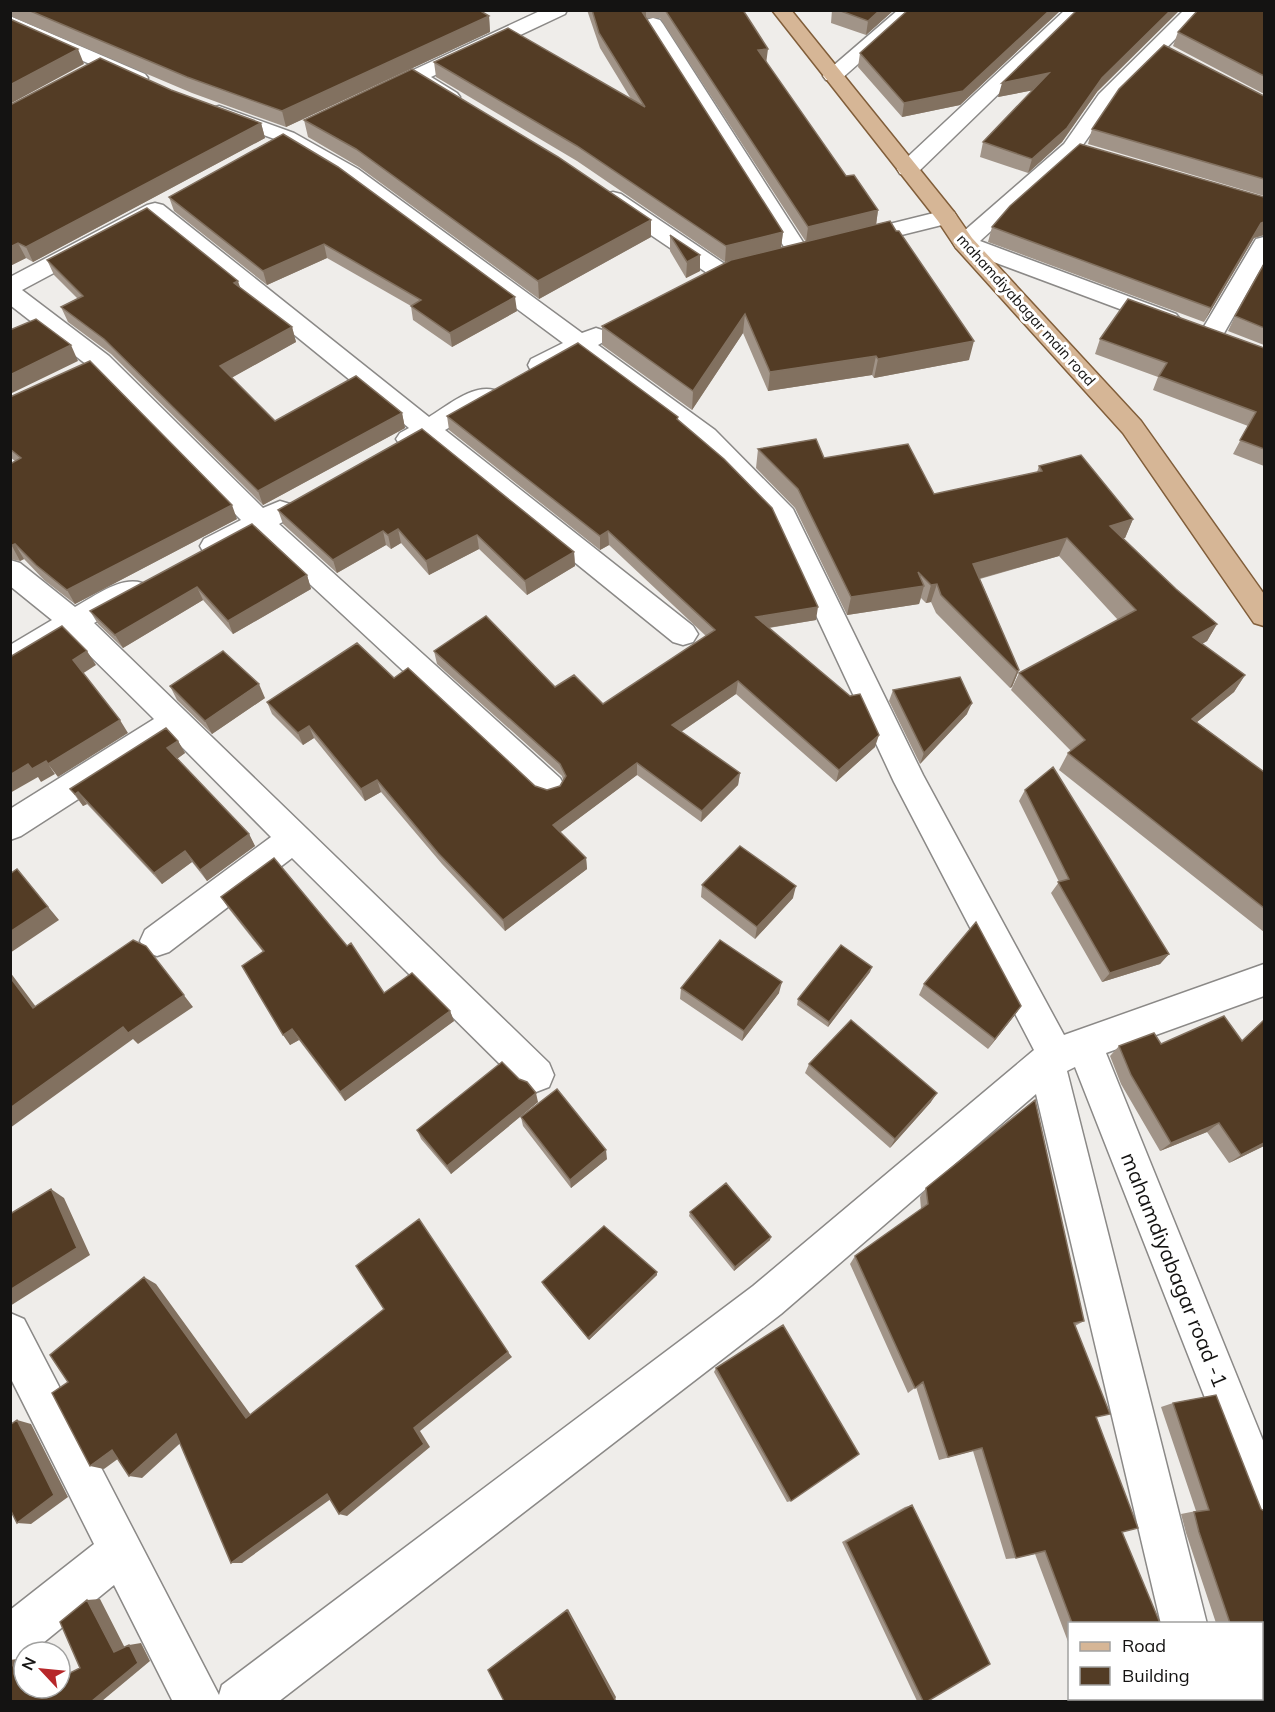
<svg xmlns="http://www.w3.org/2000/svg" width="1275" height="1712" font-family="Mulish,sans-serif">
<rect width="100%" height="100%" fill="#efedea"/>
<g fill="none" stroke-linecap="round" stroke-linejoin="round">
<defs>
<path id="minor" d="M 542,10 L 567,10 L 565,14 L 431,77 L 457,93 L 460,97 L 457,101 L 443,101 L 409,80 L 406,76 L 409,72 Z
M 898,10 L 919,10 L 840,80 L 826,80 L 823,76 L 826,72 Z
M 1065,10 L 1085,10 L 916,174 L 908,175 L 900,174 L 897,169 L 900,164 Z
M 1184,10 L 1204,10 L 1113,102 L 1078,152 L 980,241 L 1176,314 L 1180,319 L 1176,324 L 1168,326 L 1160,324 L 956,248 L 953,243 L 956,238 L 1064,144 L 1099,94 Z
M 10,16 L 145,74 L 148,78 L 145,82 L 131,82 L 10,29 Z
M 653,18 L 660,20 L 663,24 L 810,253 L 807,258 L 799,260 L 791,258 L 788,253 L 643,24 L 646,20 Z
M 219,106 L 294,133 L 358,169 L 582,333 L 596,328 L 605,331 L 608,336 L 605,341 L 598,345 L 715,430 L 793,509 L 923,775 L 1064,1035 L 1264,964 L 1264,996 L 1106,1053 L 1264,1443 L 1264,1517 L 1249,1510 L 1075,1067 L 1067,1071 L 1207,1624 L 1161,1624 L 1036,1094 L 781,1314 L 278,1702 L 173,1702 L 114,1585 L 32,1652 L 24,1652 L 24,1657 L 10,1663 L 10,1610 L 94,1544 L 10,1377 L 10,1313 L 24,1319 L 219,1695 L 222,1685 L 753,1286 L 1034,1050 L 894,782 L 772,521 L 697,442 L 579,355 C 564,363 548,375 531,371 L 528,365 L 531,359 L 563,343 L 342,179 L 280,141 L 212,116 L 209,112 L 212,108 Z
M 613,192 L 621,194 L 729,267 L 733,272 L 729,277 L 721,279 L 713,277 L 605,204 L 602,199 L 605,194 Z
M 155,203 L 163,205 L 429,417 C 447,406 473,384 494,390 L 498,396 L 494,402 L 445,430 L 693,626 L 698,634 L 693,642 L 683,645 L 673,642 L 425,441 L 409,448 L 400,445 L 396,439 L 400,433 L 409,428 L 153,220 L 22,290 L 109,356 L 263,508 L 280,501 L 290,504 L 294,511 L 290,518 L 279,524 L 560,778 L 565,787 L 560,796 L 549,800 L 538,796 L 257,535 C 241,544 223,559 204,553 L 200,546 L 204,539 L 241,520 L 91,368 L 10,305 L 10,277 L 147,205 Z
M 946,210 L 954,212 L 957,217 L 954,222 L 853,247 L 845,245 L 842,240 L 845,235 Z
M 1264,237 L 1264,263 L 1223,335 L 1220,340 L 1211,343 L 1202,340 L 1199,335 L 1253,244 L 1256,239 Z
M 10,560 L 20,563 L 75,607 C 94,597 120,576 142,583 L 146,590 L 142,597 L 94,623 L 549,1063 L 554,1075 L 549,1087 L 536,1092 L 523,1087 L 292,858 L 169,952 L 157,956 L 145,952 L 140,941 L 145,930 L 271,837 L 173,738 L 21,836 L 10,840 L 10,809 L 154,719 L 71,637 L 21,668 L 10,671 L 10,645 L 52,620 L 10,586 Z
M 1179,1698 L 1226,1698 L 1226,1702 L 1179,1702 Z"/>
<path id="major" d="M 772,10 L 791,10 L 954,212 L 972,238 L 1141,421 L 1264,594 L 1264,626 L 1254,623 L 1123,433 L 956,248 L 938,221 Z"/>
</defs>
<use href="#minor" stroke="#8b8987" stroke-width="3"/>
<use href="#major" stroke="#815e3a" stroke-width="3"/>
<use href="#minor" fill="#fff" fill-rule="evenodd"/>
<use href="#major" fill="#d6b696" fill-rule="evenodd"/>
</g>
<path fill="#a19488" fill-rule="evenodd" d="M 10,10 L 479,10 L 489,16 L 490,32 L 286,127 L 192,93 L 10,16 Z
M 587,10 L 743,10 L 767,63 L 846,176 L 878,210 L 876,225 L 969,360 L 874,378 L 872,375 L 768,391 L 743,333 L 692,410 L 602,345 L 602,326 L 729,261 L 725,262 L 577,161 L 436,77 L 434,62 L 631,99 L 600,48 ZM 646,18 L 660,18 L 806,242 L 781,247 L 783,232 Z
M 832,10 L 894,10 L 866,35 L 831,23 Z
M 908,10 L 1061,10 L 960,105 L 902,117 L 858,67 L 860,53 Z
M 1077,10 L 1097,92 L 1062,142 L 1028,173 L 980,157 L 983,142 L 1033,90 L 998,97 Z
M 1264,10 L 1264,94 L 1173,46 L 1178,32 Z
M 171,90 L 261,123 L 265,138 L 33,262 L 26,258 L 10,266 L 10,105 Z
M 1262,95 L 1264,96 L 1264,196 L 1088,144 L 1092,129 Z
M 304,120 L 651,220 L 651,237 L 539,299 L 359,167 L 308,137 Z
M 283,134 L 517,311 L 452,347 L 413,320 L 411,306 L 327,258 L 267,285 L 174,211 L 169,197 Z
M 1264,197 L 1264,235 L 1254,238 L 1204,322 L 988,242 L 992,227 Z
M 670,235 L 700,271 L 686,278 L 670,251 Z
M 47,260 L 240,288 L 292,327 L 296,342 L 232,377 L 275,421 L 402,413 L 405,428 L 263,505 L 111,354 L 68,322 L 61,307 L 78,299 L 54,275 Z
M 1264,264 L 1264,345 L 1228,331 L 1235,316 Z
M 1100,339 L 1264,348 L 1264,466 L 1233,454 L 1248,426 L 1153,390 L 1158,377 L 1095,354 Z
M 10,397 L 237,519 L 75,604 L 44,580 L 24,559 L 20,561 L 10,559 L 10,464 L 15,461 L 10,457 Z
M 447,416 L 678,417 L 678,420 L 816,620 L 769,628 L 875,747 L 836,782 L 736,694 L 681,732 L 740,773 L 738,785 L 701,822 L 637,775 L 560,832 L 586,858 L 587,869 L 505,931 L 442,864 L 381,792 L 365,801 L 314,738 L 303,745 L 272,714 L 267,702 L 394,678 L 535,786 L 547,790 L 560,786 L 563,780 L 562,776 L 437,664 L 434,651 L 555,687 L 603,704 L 706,636 L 609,545 L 600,550 L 449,430 Z
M 422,429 L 574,552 L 575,566 L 527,595 L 479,549 L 429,575 L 401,543 L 391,549 L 386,545 L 337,573 L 283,524 L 278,510 Z
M 758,449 L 824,458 L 934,494 L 1037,472 L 1039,466 L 1133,519 L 1125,538 L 1123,538 L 1176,589 L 1217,624 L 1207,641 L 1202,644 L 1245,675 L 1234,692 L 1197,722 L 1264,772 L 1264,932 L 1059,770 L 1068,753 L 1071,751 L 1011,690 L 1019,673 L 1118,620 L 1059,556 L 980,579 L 1019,670 L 1012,687 L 1010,688 L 936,613 L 931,602 L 926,603 L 921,598 L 919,604 L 847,615 L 795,508 L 756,468 Z
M 252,524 L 307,575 L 311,589 L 233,634 L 203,600 L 123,648 L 98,624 L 90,611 Z
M 170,686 L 265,698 L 212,734 L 177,700 Z
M 893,690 L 967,714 L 920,764 L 889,701 Z
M 178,741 L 185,753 L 177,759 L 249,834 L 255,846 L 207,881 L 192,862 L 162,884 L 87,804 L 83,806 L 70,789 Z
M 1025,790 L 1169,954 L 1160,964 L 1102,982 L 1051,893 L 1059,882 L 1019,801 Z
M 702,885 L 793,898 L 755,939 L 701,897 Z
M 221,897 L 384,993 L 450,1011 L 454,1021 L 345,1101 L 299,1040 L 290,1045 L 263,952 L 229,909 Z
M 870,972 L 828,1027 L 797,1005 L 798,999 Z
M 924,984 L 1021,1006 L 1014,1016 L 988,1049 L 919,995 Z
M 681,988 L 779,993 L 742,1041 L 680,999 Z
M 1161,1044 L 1264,1146 L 1229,1163 L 1207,1132 L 1160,1151 L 1121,1084 L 1110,1056 L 1119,1046 Z
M 809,1064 L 931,1102 L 890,1148 L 805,1073 Z
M 519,1079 L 538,1102 L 451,1174 L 421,1139 L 417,1130 Z
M 521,1117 L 607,1159 L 571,1188 L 523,1126 Z
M 926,1188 L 1084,1321 L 1075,1326 L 1122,1532 L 1160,1623 L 1070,1623 L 1070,1647 L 1035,1554 L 1016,1558 L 1006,1559 L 973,1451 L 939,1460 L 916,1387 L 908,1393 L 850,1264 L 855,1256 L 921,1209 L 920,1197 Z
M 690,1212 L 770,1240 L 734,1271 L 689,1216 Z
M 657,1272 L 657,1275 L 589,1340 L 543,1285 L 542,1282 Z
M 716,1368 L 791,1501 L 787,1502 L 714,1372 Z
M 1173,1403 L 1261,1509 L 1264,1701 L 1242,1701 L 1241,1698 L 1262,1698 L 1262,1623 L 1216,1623 L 1186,1533 L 1181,1514 L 1196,1511 L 1161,1407 Z
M 912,1505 L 928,1701 L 917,1701 L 842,1542 L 905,1507 Z"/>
<path fill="#827160" d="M 641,10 L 646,10 L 646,18 Z
M 880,10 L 894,10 L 866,35 L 868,21 Z
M 1050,10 L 1061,10 L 960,105 L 902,117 L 904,103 Z
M 1171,10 L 1180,10 L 1097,92 L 1062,142 L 1028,173 L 1032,159 L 1102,78 Z
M 489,16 L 490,32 L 286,127 L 282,111 Z
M 78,49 L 84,64 L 10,104 L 10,85 Z
M 768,49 L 766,64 L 758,50 Z
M 1049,73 L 1045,88 L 998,97 L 1002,83 Z
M 261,123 L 265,138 L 33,262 L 26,247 Z
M 878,210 L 876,225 L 806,242 L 808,227 Z
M 651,220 L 651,237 L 539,299 L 538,281 Z
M 1264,222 L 1264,235 L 1254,238 L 1204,322 L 1211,308 L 1261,223 Z
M 783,232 L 781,248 L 725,262 L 726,246 Z
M 18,243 L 26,258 L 10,266 L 10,247 Z
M 324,244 L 327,258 L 267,285 L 263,271 Z
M 700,255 L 700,271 L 686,278 L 687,262 Z
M 238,281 L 243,296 L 234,283 Z
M 515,297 L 517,311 L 452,347 L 450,333 Z
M 745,314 L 743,333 L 692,410 L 693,391 Z
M 292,327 L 296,342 L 226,381 L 220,366 Z
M 974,341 L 969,360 L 874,378 L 878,359 Z
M 71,345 L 78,361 L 10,394 L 10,375 Z
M 876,356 L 872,375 L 768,391 L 770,372 Z
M 402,413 L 405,428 L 263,505 L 258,491 Z
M 232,505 L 237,519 L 75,604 L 67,590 Z
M 1133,519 L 1125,538 L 1102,544 L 1110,526 Z
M 398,529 L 401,543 L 391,549 L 388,535 Z
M 383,531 L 386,545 L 337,573 L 333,560 Z
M 608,531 L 609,545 L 600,550 L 600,536 Z
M 477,535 L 479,549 L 429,575 L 426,561 Z
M 1067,538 L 1059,556 L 967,582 L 973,564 Z
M 15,544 L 24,559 L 20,561 L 12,546 Z
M 574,552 L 575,566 L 527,595 L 525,581 Z
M 307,575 L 311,589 L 233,634 L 228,621 Z
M 937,584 L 931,602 L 926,603 L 931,585 Z
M 924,586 L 919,604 L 847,615 L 851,597 Z
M 197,587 L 203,600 L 123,648 L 115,635 Z
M 818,607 L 816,620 L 755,630 L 756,617 Z
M 1217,624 L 1207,641 L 1183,655 L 1193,637 Z
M 87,651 L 96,665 L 82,674 L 73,660 Z
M 1019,670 L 1012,687 L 1010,688 L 1017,671 Z
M 1245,675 L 1234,692 L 1181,735 L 1192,719 Z
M 738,681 L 736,694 L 672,738 L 672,725 Z
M 259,684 L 265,698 L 212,734 L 205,721 Z
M 972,703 L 967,714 L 920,764 L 924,753 Z
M 120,720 L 128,733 L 58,777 L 48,764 Z
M 309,726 L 314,738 L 303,745 L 298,733 Z
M 879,735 L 875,747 L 836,782 L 839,770 Z
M 178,741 L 185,753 L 174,761 L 167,748 Z
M 46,761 L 55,774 L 41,782 L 38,777 L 10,793 L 10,775 L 28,764 Z
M 637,763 L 637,775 L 554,837 L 553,825 Z
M 740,773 L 738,785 L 701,822 L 702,811 Z
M 377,780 L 381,792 L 365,801 L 361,789 Z
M 78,792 L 87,804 L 83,806 L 75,794 Z
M 249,834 L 255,846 L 207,881 L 200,870 Z
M 185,851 L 192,862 L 162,884 L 154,873 Z
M 586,858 L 587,869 L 505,931 L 503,920 Z
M 17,869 L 59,920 L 10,953 L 10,932 Z
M 796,886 L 793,898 L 755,939 L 757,927 Z
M 146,946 L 193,1007 L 138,1044 L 133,1039 L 10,1128 L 10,1108 Z
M 1169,954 L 1160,964 L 1102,982 L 1110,973 Z
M 872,967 L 870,972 L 828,1027 L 829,1022 Z
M 10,972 L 45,1019 L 33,1008 L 10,977 Z
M 782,982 L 779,993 L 742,1041 L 744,1031 Z
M 1021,1006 L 1014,1016 L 988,1049 L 995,1039 Z
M 450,1011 L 454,1021 L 345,1101 L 340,1092 Z
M 292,1029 L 299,1040 L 290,1045 L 283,1035 Z
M 536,1093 L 538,1102 L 451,1174 L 447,1166 Z
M 937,1093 L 931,1102 L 890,1148 L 895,1139 Z
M 1219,1123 L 1207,1132 L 1160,1151 L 1171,1143 Z
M 1264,1143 L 1264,1146 L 1229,1163 L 1241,1155 Z
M 606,1150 L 607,1159 L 571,1188 L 570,1180 Z
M 51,1189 L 64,1198 L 90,1255 L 10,1306 L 10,1290 Z
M 771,1237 L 770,1240 L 734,1271 L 735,1267 Z
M 657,1272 L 657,1275 L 589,1340 L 588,1338 Z
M 144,1277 L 156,1284 L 256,1422 L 246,1418 Z
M 508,1352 L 512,1357 L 420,1431 L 430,1447 L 347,1516 L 339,1514 L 414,1428 Z
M 17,1420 L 31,1424 L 68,1497 L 31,1524 L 17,1523 Z
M 176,1434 L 187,1437 L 142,1478 L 129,1476 Z
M 112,1450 L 126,1453 L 104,1469 L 90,1466 Z
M 327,1494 L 335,1496 L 242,1563 L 231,1563 Z
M 100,1599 L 126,1650 L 114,1652 L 87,1600 Z
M 568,1609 L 616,1697 L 615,1700 L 567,1610 Z
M 141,1643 L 150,1661 L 102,1701 L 92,1701 L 129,1645 Z
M 24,1658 L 24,1687 L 10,1660 Z
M 24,1688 L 41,1688 L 27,1693 Z"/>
<path fill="#533c25" stroke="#827160" stroke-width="1.5" d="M 28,10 L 479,10 L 489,16 L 282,111 L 187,77 Z
M 592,10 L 641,10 L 783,232 L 726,246 L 577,146 L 434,62 L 508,28 L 645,107 L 599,33 Z
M 665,10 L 743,10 L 768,49 L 758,50 L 846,176 L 854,175 L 878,210 L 808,227 Z
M 838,10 L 880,10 L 868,21 Z
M 908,10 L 1050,10 L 963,91 L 904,103 L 860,53 Z
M 1077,10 L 1171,10 L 1102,78 L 1067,128 L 1032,159 L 983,142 L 1049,73 L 1002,83 Z
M 1198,10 L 1264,10 L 1264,76 L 1178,32 Z
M 10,19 L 78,49 L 10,85 Z
M 1164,45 L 1264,96 L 1264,179 L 1092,129 L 1119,89 Z
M 100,58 L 171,90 L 261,123 L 26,247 L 18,243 L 10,247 L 10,105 Z
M 412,69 L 558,157 L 651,220 L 538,281 L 356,149 L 304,120 Z
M 283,134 L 338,167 L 515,297 L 450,333 L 411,306 L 421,300 L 324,244 L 263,271 L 169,197 Z
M 1080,144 L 1264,197 L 1264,222 L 1261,223 L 1211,308 L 992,227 L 1010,206 Z
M 147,208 L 238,281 L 234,283 L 292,327 L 220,366 L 275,421 L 356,376 L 402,413 L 258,491 L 104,339 L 61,307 L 83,296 L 47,260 Z
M 890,221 L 896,231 L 899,231 L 974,341 L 878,359 L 876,356 L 770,372 L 745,314 L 693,391 L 602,326 L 731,260 Z
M 670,235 L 700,255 L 687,262 Z
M 1264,264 L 1264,328 L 1235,316 Z
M 1128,299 L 1264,348 L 1264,449 L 1240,440 L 1256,412 L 1159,376 L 1167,363 L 1100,339 Z
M 36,319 L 71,345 L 10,375 L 10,330 Z
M 578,343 L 678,417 L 677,419 L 724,459 L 772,508 L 818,607 L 756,617 L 850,696 L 860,694 L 879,735 L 839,770 L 738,681 L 672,725 L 740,773 L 702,811 L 637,763 L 553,825 L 586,858 L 503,920 L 438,853 L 377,780 L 361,789 L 309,726 L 298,733 L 267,702 L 357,643 L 394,678 L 408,668 L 535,786 L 547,790 L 560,786 L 566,776 L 560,764 L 434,651 L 486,616 L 555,687 L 574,675 L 603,704 L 715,630 L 608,531 L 600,536 L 447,416 Z
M 90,361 L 232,505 L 67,590 L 36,565 L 15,544 L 10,546 L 10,464 L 21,458 L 10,449 L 10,397 Z
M 422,429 L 574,552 L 525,581 L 477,535 L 426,561 L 398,529 L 388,535 L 383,531 L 333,560 L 278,510 Z
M 816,439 L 824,458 L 908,444 L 934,494 L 1042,471 L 1039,466 L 1081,455 L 1133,519 L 1110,526 L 1176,589 L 1217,624 L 1193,637 L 1245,675 L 1192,719 L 1264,772 L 1264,908 L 1068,753 L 1085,740 L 1019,673 L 1136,610 L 1067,538 L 973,564 L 1019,670 L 1017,671 L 941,595 L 937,584 L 931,585 L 918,572 L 924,586 L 851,597 L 798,489 L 758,449 Z
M 252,524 L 307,575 L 228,621 L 197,587 L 115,635 L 90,611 Z
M 62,626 L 87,651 L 73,660 L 120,720 L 48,764 L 46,761 L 32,769 L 28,764 L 10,775 L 10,657 Z
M 223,651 L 259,684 L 205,721 L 170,686 Z
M 960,677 L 972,703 L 924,753 L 893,690 Z
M 166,728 L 178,741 L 167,748 L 249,834 L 200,870 L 185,851 L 154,873 L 78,792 L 75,794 L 70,789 Z
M 1053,767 L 1169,954 L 1110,973 L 1058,882 L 1069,879 L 1025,790 Z
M 740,846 L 796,886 L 757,927 L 702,885 Z
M 274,858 L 347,946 L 351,943 L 384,993 L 412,973 L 450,1011 L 340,1092 L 292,1029 L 283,1035 L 242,966 L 264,951 L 221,897 Z
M 17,869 L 48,907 L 10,932 L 10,874 Z
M 976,922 L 1021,1006 L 995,1039 L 924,984 Z
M 133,940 L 146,946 L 184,995 L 128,1033 L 123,1027 L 10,1108 L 10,977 L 33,1008 Z
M 720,940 L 782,982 L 744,1031 L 681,988 Z
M 841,945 L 872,967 L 829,1022 L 798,999 Z
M 1224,1016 L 1242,1041 L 1264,1020 L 1264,1143 L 1241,1155 L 1219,1123 L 1171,1143 L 1131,1075 L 1119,1046 L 1154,1033 L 1161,1044 Z
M 851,1020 L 937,1093 L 895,1139 L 809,1064 Z
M 502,1062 L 519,1079 L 527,1082 L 536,1093 L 447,1166 L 417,1130 Z
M 557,1089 L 606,1150 L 570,1180 L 521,1117 Z
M 1035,1100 L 1084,1321 L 1074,1323 L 1110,1414 L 1096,1417 L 1138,1528 L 1122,1532 L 1160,1623 L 1072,1623 L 1045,1551 L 1016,1558 L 982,1448 L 948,1457 L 923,1382 L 915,1388 L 855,1256 L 928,1204 L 926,1188 Z
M 726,1183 L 771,1237 L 735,1267 L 690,1212 Z
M 51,1189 L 77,1248 L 10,1290 L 10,1214 Z
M 419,1219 L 508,1352 L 414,1428 L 424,1444 L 339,1514 L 327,1494 L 231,1563 L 176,1434 L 129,1476 L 112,1450 L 90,1466 L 52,1393 L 68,1382 L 50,1355 L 144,1277 L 246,1418 L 384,1309 L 356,1266 Z
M 604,1226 L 657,1272 L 588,1338 L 542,1282 Z
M 783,1325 L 859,1454 L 791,1501 L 716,1368 Z
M 1216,1395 L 1261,1509 L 1264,1511 L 1264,1701 L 1256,1701 L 1255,1698 L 1262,1698 L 1262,1623 L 1230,1623 L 1199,1532 L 1194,1512 L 1209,1510 L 1173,1403 Z
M 17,1420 L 54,1495 L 17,1523 L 10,1509 L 10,1425 Z
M 912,1505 L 990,1664 L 928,1701 L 923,1701 L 846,1542 Z
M 87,1600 L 114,1652 L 129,1645 L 138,1663 L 92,1701 L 10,1701 L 10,1660 L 27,1693 L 38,1688 L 60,1688 L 60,1678 L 80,1668 L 60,1622 Z
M 567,1610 L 615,1700 L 613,1701 L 504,1701 L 488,1670 Z"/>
<g text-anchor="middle" stroke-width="6" stroke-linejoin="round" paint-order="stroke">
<g font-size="15" fill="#141312" stroke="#fff">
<text transform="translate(1026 310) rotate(48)" y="5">mahamdiyabagar main road</text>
</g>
<g font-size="21" fill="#141312" stroke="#fff">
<text transform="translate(1174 1270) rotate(68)" y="7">mahamdiyabagar road -1</text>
</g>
</g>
<rect width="1275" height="1712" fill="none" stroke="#141312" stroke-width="24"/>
<rect x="1068" y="1622" width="195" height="78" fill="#ffffff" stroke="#a1a1a0" stroke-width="1.5"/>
<rect x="1080" y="1642" width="30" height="9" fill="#d6b696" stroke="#a1a1a0" stroke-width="1.5"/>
<text x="1122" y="1652" font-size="18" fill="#141312">Road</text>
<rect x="1080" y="1667" width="30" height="18" fill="#533c25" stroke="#a1a1a0" stroke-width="1.5"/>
<text x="1122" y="1682" font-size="18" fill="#141312">Building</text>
<g transform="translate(42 1670) rotate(296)"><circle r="28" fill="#ffffff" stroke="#a1a1a0" stroke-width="1.5"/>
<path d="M0-4.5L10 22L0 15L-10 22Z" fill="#b7272a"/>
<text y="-9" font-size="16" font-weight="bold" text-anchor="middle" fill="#141312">N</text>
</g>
</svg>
